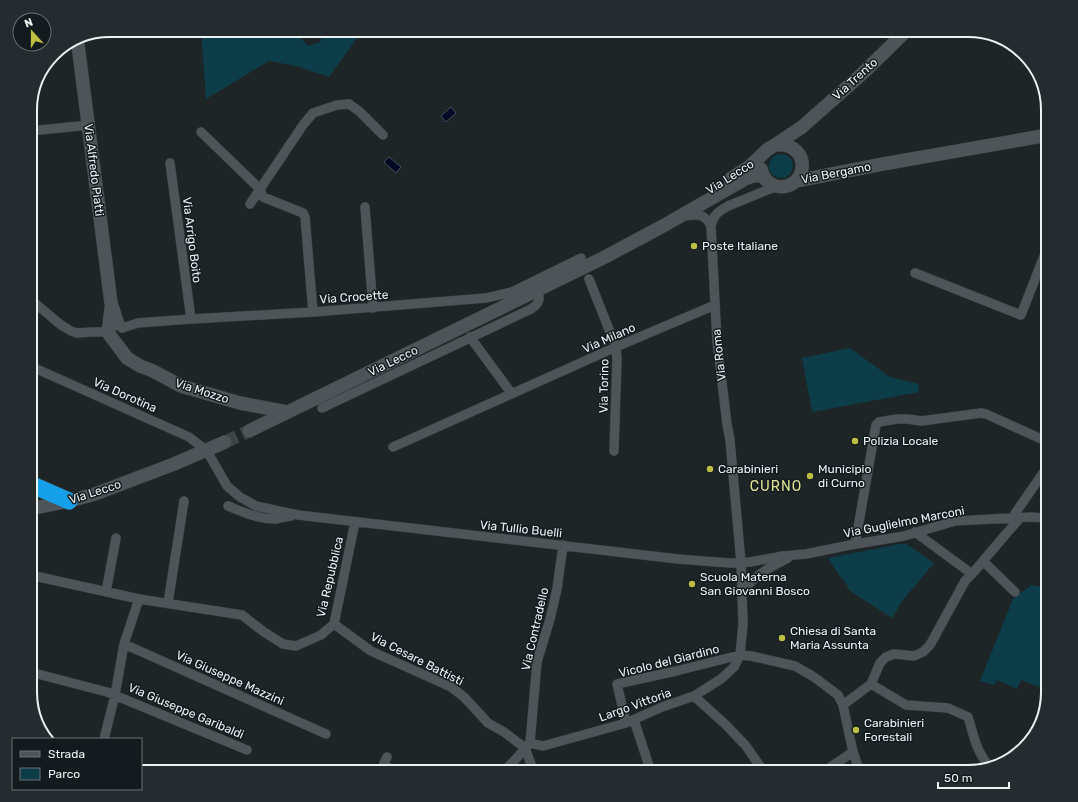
<svg xmlns="http://www.w3.org/2000/svg" width="1078" height="802" font-family="Rubik,sans-serif">
<rect width="100%" height="100%" fill="#1e2527"/>
<path fill="#0d3d49" d="M 201,30 L 293,30 L 308,46 L 320,42 L 324,30 L 362,31 L 329,77 L 296,66 L 269,61 L 206,99 Z
M769 166a12 12 0 1 1 24 0a12 12 0 1 1-24 0Z
M 850,348 L 890,377 L 918,384 L 919,392 L 812,412 L 802,358 Z
M 900,544 L 907,544 L 934,563 L 903,600 L 892,618 L 858,596 L 849,590 L 846,583 L 839,575 L 828,558 Z
M 1031,585 L 1048,588 L 1048,667 L 1039,687 L 1021,680 L 1017,689 L 997,680 L 994,685 L 980,681 L 1013,599 Z"/>
<path fill="#010923" stroke="#484f61" d="M 451,107 L 456,113 L 446,122 L 441,116 Z
M 389,157 L 401,167 L 396,173 L 384,162 Z"/>
<g fill="none" stroke-linecap="round" stroke-linejoin="round">
<path stroke="#3d4446" stroke-width="13" stroke-dasharray="13 6" stroke-linecap="butt" d="M 225,442 L 249,431"/>
<defs>
<path id="street" d="M 30,131 L 89,125
M 201,132 L 260,189 L 263,197 L 303,213 L 305,217 L 313,312
M 170,163 L 191,319
M 250,204 L 303,125 L 313,113 L 337,105 L 349,104 L 359,111 L 383,135
M 365,207 L 373,308
M 684,216 C 696,214 705,213 711,226
M 915,273 L 1021,315 L 1048,246
M 589,279 L 616,347 L 617,360 L 614,451
M 30,299 L 61,325 L 71,331 L 77,333 L 92,332 L 108,332
M 122,328 L 138,323 L 191,319 L 313,312 L 486,298 L 512,292 L 581,258
M 470,337 L 512,394
M 30,366 L 189,437 L 207,451 L 227,486 L 240,497 L 256,506 L 298,515 L 678,559 L 729,563 L 750,562 L 783,556 L 806,554 L 850,545 L 904,536 L 955,521 L 992,519 L 1030,517 L 1048,518
M 322,408 L 531,309 C 540,303 540,299 538,290
M 393,447 L 616,347 L 715,305
M 228,506 C 243,512 258,519 275,519 C 280,518 285,517 291,516
M 1013,518 L 1016,512 L 1048,466
M 915,532 L 972,574 L 1006,534 L 1020,518
M 857,544 L 856,539 L 876,425 L 879,422 L 897,419 L 908,419 L 921,421 L 981,413 L 986,414 L 1048,442
M 983,561 L 1015,592
M 30,575 L 139,599 L 242,615 L 264,632 L 283,644 L 296,646 L 321,635 L 334,624 L 355,522
M 742,591 C 751,581 761,572 773,566 C 778,563 783,561 788,558
M 106,592 L 116,538
M 168,603 L 184,501
M 334,624 L 371,651 L 451,687 L 464,697 L 488,723 L 504,732 L 525,748
M 124,644 L 326,734
M 30,672 L 107,692 L 247,750
M 871,684 L 906,705 L 948,708 L 968,717 C 974,736 976,752 990,767
M 694,696 L 725,724 L 746,746 L 764,772
M 843,705 L 871,684 L 880,663 L 886,657 L 894,654 L 914,656 L 923,652 L 930,645 L 965,581 L 972,574
M 634,720 L 651,772
M 626,723 L 617,684 L 676,671 L 740,655 L 751,656 L 795,666 L 814,677 L 838,695 L 843,705 L 853,752 L 823,772
M 104,739 L 115,695 L 124,644 L 139,599
M 530,743 L 543,746 L 626,723 L 662,707 L 694,696 L 721,679 L 734,667 L 740,655 L 743,624 L 741,563 L 730,440 L 727,424 L 717,341 L 711,226 C 713,215 719,211 728,206 L 777,186
M 530,743 L 537,662 L 550,619 L 557,589 L 563,545
M 525,748 L 534,772
M 853,752 L 860,772
M 387,772 L 389,768 L 384,763 L 387,757
M 503,772 L 514,761 L 529,744"/>
<path id="secondary" d="M 77,37 L 111,303 L 118,324
M 761,169 C 763,177 767,184 776,186 C 807,193 815,142 775,145
M 730,179 L 750,166 L 768,149 L 775,145 L 802,127 L 863,73 L 907,30
M 796,181 L 883,164 L 1048,135
M 111,309 L 109,325 L 108,330 L 109,334 L 127,358 L 140,366 L 153,371 L 181,386 L 240,403 L 287,412
M 249,431 L 605,257 L 663,226 L 745,179 L 753,176 L 763,176
M 30,509 L 69,501 L 95,494 L 174,464 L 225,442"/>
<path id="highway" d="M 30,484 L 69,501"/>
</defs>
<use href="#street" stroke="#3a4042" stroke-width="10"/>
<use href="#secondary" stroke="#3a4042" stroke-width="14"/>
<use href="#highway" stroke="#3a4042" stroke-width="18"/>
<use href="#street" stroke="#4d5558" stroke-width="9"/>
<use href="#secondary" stroke="#4d5558" stroke-width="13"/>
<use href="#highway" stroke="#17a0ea" stroke-width="17"/>
</g>
<g fill="#bcbf44" stroke="#141b1e" stroke-width="1.5">
<circle cx="694" cy="246" r="4"/>
<circle cx="855" cy="441" r="4"/>
<circle cx="710" cy="469" r="4"/>
<circle cx="810" cy="476" r="4"/>
<circle cx="692" cy="584" r="4"/>
<circle cx="782" cy="638" r="4"/>
<circle cx="856" cy="730" r="4"/>
</g>
<g text-anchor="middle" stroke-width="3" stroke-linejoin="round" paint-order="stroke">
<g font-size="12" fill="#ecf1f3" stroke="#141b1e">
<text transform="translate(855 79) rotate(-42)" y="4">Via Trento</text>
<text transform="translate(94 170) rotate(83)" y="4">Via Alfredo Piatti</text>
<text transform="translate(836 173) rotate(-11)" y="4">Via Bergamo</text>
<text transform="translate(730 177) rotate(-32)" y="4">Via Lecco</text>
<text transform="translate(192 240) rotate(83)" y="4">Via Arrigo Boito</text>
<text transform="translate(354 297) rotate(-4)" y="4">Via Crocette</text>
<text transform="translate(609 338) rotate(-24)" y="4">Via Milano</text>
<text transform="translate(719 355) rotate(-96)" y="4">Via Roma</text>
<text transform="translate(393 361) rotate(-26)" y="4">Via Lecco</text>
<text transform="translate(604 386) rotate(-89)" y="4">Via Torino</text>
<text transform="translate(202 391) rotate(18)" y="4">Via Mozzo</text>
<text transform="translate(125 395) rotate(24)" y="4">Via Dorotina</text>
<text transform="translate(95 492) rotate(-18)" y="4">Via Lecco</text>
<text transform="translate(904 522) rotate(-11)" y="4">Via Guglielmo Marconi</text>
<text transform="translate(521 529) rotate(6)" y="4">Via Tullio Buelli</text>
<text transform="translate(330 577) rotate(-77)" y="4">Via Repubblica</text>
<text transform="translate(535 629) rotate(-77)" y="4">Via Contradello</text>
<text transform="translate(417 659) rotate(27)" y="4">Via Cesare Battisti</text>
<text transform="translate(669 661) rotate(-14)" y="4">Vicolo del Giardino</text>
<text transform="translate(230 678) rotate(24)" y="4">Via Giuseppe Mazzini</text>
<text transform="translate(635 705) rotate(-20)" y="4">Largo Vittoria</text>
<text transform="translate(186 711) rotate(23)" y="4">Via Giuseppe Garibaldi</text>
</g>
<g font-size="12" fill="#ecf1f3" stroke="#141b1e" text-anchor="start">
<text x="702" y="250">Poste Italiane</text>
<text x="863" y="445">Polizia Locale</text>
<text x="718" y="473">Carabinieri</text>
<text x="818" y="473">Municipio<tspan x="818" dy="14">di Curno</tspan></text>
<text x="700" y="581">Scuola Materna<tspan x="700" dy="14">San Giovanni Bosco</tspan></text>
<text x="790" y="635">Chiesa di Santa<tspan x="790" dy="14">Maria Assunta</tspan></text>
<text x="864" y="727">Carabinieri<tspan x="864" dy="14">Forestali</tspan></text>
</g>
<g font-size="14" letter-spacing="1" fill="#dee294" stroke="#141b1e">
<text x="776" y="491">CURNO</text>
</g>
</g>
<path d="M0 0H1078V802H0ZM110 37H968A73 73 0 0 1 1041 110V692A73 73 0 0 1 968 765H110A73 73 0 0 1 37 692V110A73 73 0 0 1 110 37Z" fill="#252c2f" fill-rule="evenodd"/>
<path fill="none" stroke="#ecf1f3" stroke-width="2" d="M110 37H968A73 73 0 0 1 1041 110V692A73 73 0 0 1 968 765H110A73 73 0 0 1 37 692V110A73 73 0 0 1 110 37Z"/>
<rect x="12" y="738" width="130" height="52" fill="#141b1e" stroke="#6a7173"/>
<rect x="20" y="751" width="20" height="6" fill="#4d5558" stroke="#6a7173"/>
<text x="48" y="758" font-size="12" fill="#ecf1f3">Strada</text>
<rect x="20" y="768" width="20" height="12" fill="#0d3d49" stroke="#6a7173"/>
<text x="48" y="778" font-size="12" fill="#ecf1f3">Parco</text>
<g transform="translate(32 32) rotate(339)"><circle r="19" fill="#141b1e" stroke="#6a7173"/>
<path d="M0-3L7 15L0 10L-7 15Z" fill="#bcbf44"/>
<text y="-6" font-size="11" font-weight="bold" text-anchor="middle" fill="#ecf1f3">N</text>
</g>
<path d="M938 782v6h71v-6" fill="none" stroke="#ecf1f3" stroke-width="2"/>
<text x="944" y="782" font-size="12" fill="#ecf1f3" stroke="#141b1e" stroke-width="3" paint-order="stroke">50 m</text>
</svg>
